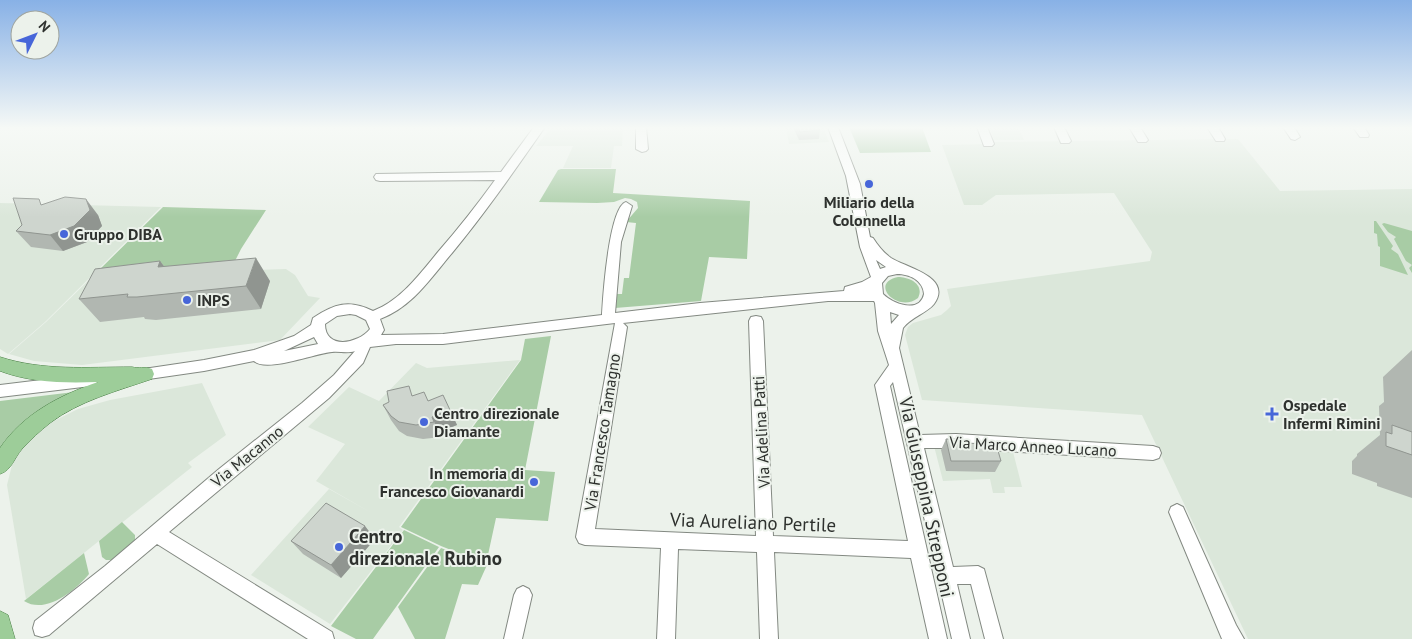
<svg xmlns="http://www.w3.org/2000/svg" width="1412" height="639" font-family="'PT Sans',sans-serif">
<rect width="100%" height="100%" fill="#ecf2eb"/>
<path fill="#dbe7da" d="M 552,127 L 623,127 L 622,146 L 614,146 L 611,168 L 563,168 L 573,146 L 536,146 Z
M 786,127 L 823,127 L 829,142 L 789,144 Z
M 989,127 L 1018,127 L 1024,140 L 994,140 Z
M 1238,139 L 1280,191 L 1412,189 L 1412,639 L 1248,639 L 1142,415 L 922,400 L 905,335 L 908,327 L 913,323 L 941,315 L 947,310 L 951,306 L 947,289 L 1150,261 L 1152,252 L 1114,193 L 996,195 L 982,205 L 964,205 L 942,145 L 994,144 L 994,142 Z
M 0,203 L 161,207 L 45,322 L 8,354 L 0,349 Z
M 286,269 L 295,275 L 308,296 L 320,298 L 280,340 L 82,365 L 34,361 L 9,354 L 46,322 L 94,275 Z
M 520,360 L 399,527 L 403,530 L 330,624 L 251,575 L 329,489 L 370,512 L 316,481 L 345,444 L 308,427 L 349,387 L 379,401 L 416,363 L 427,368 Z
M 202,383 L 226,435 L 188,463 L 192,467 L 26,599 L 7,485 L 12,465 L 23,446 L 46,425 L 78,409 L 110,400 Z
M 934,446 L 1012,448 L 1022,487 L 1004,487 L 1005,493 L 993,493 L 990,479 L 943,481 Z"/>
<path fill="#a8cca5" d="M 849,127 L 922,127 L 931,152 L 860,153 Z
M 561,169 L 616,169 L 613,193 L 750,201 L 747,259 L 709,257 L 701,301 L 615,308 L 617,294 L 622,294 L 624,278 L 629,278 L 636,223 L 626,222 L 638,208 L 637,202 L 631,199 L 625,198 L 614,202 L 597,203 L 539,202 L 558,170 Z
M 163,207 L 266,210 L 241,249 L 229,273 L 94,275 Z
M 1374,221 L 1376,221 L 1393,246 L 1391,249 L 1398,254 L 1408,275 L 1380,266 L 1380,247 L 1378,246 L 1377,234 L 1374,233 Z
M 1384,223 L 1412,231 L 1412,273 L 1409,268 L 1412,265 L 1406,261 L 1394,239 L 1396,237 L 1388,232 L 1382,224 Z
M 898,277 C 909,277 925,284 918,298 C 898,314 868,283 898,277 Z
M 551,336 L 525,470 L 555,472 L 548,521 L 496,518 L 486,564 L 441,546 L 401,527 L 521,360 L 525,339 Z
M 74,392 L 0,452 L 0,401 Z
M 122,522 L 135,535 L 135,540 L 113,560 L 106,560 L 102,557 L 99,541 Z
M 404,530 L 439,547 L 373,639 L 356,639 L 331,626 Z
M 441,548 L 487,565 L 478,585 L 462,584 L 445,639 L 415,639 L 398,607 Z
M 84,553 L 89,574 C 76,590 46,615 24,601 Z"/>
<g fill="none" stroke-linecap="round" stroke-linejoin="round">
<defs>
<path id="minor" d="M 534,127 L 545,127 C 515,170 485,213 452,253 C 430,279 412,307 380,319 L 384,330 L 381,335 L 443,334 L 602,315 C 603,296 609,207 626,202 L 632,206 L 621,242 L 615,313 L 700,303 L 844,291 L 845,287 L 862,282 L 871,277 L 860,247 L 846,176 L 828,127 L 838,127 L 860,184 L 870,237 L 873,238 C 878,246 884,253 891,258 C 907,268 953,277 934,304 C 927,313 911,317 903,328 L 899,348 L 920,435 L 956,434 L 1153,446 L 1159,448 L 1161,453 L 1159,458 L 1153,460 L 956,448 L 924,448 L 953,567 L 978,566 L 984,569 L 1003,639 L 985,639 L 971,584 L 957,584 L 970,639 L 952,639 L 893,382 L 890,386 L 947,639 L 929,639 L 911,558 L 774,552 L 778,639 L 760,639 L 757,552 L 678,549 L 675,639 L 657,639 L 661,548 L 585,545 L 579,543 L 576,537 L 615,323 L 443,344 L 396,344 L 370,347 L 363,363 L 329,398 L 169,532 L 332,632 L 334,639 L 308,639 L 157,544 L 49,635 L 42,637 L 35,635 L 33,628 L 35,621 L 105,566 L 219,469 L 302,403 L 334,375 L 355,351 C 347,354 340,351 332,352 C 316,353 266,373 254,361 L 204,371 L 135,381 L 130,379 L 128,375 L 130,371 L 204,360 L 254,350 L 294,336 L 311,325 L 313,318 C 334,304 349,299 373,311 C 401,300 419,275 438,252 C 458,229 477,205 495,180 L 380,181 L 376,180 L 374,177 L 376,174 L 501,172 ZM 876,260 L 886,267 L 880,269 ZM 897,274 C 909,274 923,280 924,294 C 920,314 893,304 883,294 L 882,283 L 888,276 ZM 828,301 L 874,301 L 875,303 L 878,331 L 889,365 L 875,385 L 908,541 L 773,536 L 763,321 L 761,317 L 756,316 L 751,317 L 749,321 L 756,536 L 595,529 L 627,327 L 623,323 ZM 890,312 L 899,315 L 891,324 ZM 350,314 L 356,315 L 366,320 L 370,329 C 358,344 325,350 325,324 L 337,316 ZM 314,337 L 318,344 L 284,351 Z
M 636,127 L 646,127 L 648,149 L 646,151 L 642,152 L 636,149 Z
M 977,127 L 987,127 L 994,144 L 992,146 L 984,146 Z
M 1054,127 L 1064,127 L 1071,141 L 1069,143 L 1061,143 Z
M 1129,127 L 1140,127 L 1148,140 L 1146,142 L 1138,142 Z
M 1207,127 L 1218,127 L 1225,139 L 1224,141 L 1216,141 Z
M 1283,127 L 1294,127 L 1300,137 L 1295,140 L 1291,139 Z
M 1353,127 L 1364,127 L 1369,135 L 1368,137 L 1360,137 Z
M 91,374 L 96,376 L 98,380 L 96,384 L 91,386 L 0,397 L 0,385 Z
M 1177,504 L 1183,507 L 1236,625 L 1244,639 L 1222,639 L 1169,512 L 1171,507 Z
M 523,586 L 529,589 L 532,595 L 522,639 L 504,639 L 514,595 L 517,589 Z"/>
<path id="major" d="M 0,357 C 43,371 87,367 132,367 C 139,369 144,366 152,369 L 154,374 L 152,379 C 117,391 79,401 50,423 C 40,431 31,439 22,449 C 14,458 12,470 0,474 L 0,448 C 23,414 60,395 98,382 C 65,383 32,383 0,371 Z
M 0,611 L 8,615 L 15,639 L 0,639 Z"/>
</defs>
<use href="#minor" stroke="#838982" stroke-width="2"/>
<use href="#major" stroke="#4b8047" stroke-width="1"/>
<use href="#minor" fill="#fff" fill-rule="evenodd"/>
<use href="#major" fill="#9dcd99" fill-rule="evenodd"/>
</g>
<path fill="#b1b7b1" d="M 793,127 L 818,127 L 820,130 L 819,139 L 799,140 Z
M 43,204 L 98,215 L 102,226 L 87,242 L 63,251 L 31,247 L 16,231 Z
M 160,261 L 164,266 L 270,281 L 261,309 L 156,320 L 145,319 L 144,317 L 100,322 L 79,299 Z
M 1412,350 L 1412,498 L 1377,486 L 1377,483 L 1352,474 L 1352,461 L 1357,456 L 1357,454 L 1380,435 L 1379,406 L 1384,402 L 1383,377 Z
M 414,395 L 450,410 L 457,425 L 439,432 L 441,437 L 423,439 L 407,436 L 399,431 L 391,420 L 383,405 Z
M 946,439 L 961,443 L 1001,461 L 995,472 L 946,471 L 941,450 Z
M 375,539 L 341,578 L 303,554 L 291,541 Z"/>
<path fill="#909590" d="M 86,199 L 98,215 L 102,226 L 87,242 L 63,251 L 50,235 Z
M 256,258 L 270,281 L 261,309 L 246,286 Z
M 160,261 L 177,284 L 158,267 Z
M 450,410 L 457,425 L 439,432 L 432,417 Z
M 365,526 L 375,539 L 341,578 L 331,565 Z"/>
<path fill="#ced5ce" stroke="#909590" d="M 798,127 L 818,127 L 820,130 L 800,132 Z
M 65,197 L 86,199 L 90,210 L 74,226 L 50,235 L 16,231 L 22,225 L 13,198 L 39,199 L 41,205 Z
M 256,258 L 246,286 L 137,297 L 127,297 L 128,294 L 79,299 L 95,269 L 160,261 L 158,267 Z
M 409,386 L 412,396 L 424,392 L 428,401 L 443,395 L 450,410 L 432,417 L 434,422 L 416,425 L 399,422 L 391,416 L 383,405 L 389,402 L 387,391 Z
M 1392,425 L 1412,432 L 1412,455 L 1386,446 L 1386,432 L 1392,434 Z
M 946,439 L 960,439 L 961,443 L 996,444 L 1001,461 L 951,461 Z
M 326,503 L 365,526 L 331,565 L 291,541 Z"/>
<linearGradient id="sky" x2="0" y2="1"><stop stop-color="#88b1e6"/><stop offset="0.59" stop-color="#f6f9f6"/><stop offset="1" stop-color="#f6f9f6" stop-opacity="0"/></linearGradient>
<rect width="1412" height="217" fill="url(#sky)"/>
<g fill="#4766d9" stroke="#ecf2eb" stroke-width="2">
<circle cx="869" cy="184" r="5"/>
<circle cx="64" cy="234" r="5"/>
<circle cx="187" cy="300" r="5"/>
<path d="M1269.5 406.5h5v5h5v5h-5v5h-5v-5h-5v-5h5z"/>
<circle cx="424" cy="422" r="5"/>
<circle cx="534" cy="482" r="5"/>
<circle cx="339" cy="547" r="5"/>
</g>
<g text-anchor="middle" stroke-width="4" stroke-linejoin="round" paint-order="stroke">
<g font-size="16" font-weight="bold" fill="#2e312e" stroke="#ecf2eb" text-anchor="start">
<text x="869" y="208" text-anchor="middle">Miliario della<tspan x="869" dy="18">Colonnella</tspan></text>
<text x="74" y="240">Gruppo DIBA</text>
<text x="197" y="306">INPS</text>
<text x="1283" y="411">Ospedale<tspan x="1283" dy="18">Infermi Rimini</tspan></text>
<text x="434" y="419">Centro direzionale<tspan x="434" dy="18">Diamante</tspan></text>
<text x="524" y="479" text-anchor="end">In memoria di<tspan x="524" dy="18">Francesco Giovanardi</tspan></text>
</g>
<g font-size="16" fill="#2e312e" stroke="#ecf2eb">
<text transform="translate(602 432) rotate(-81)" y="6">Via Francesco Tamagno</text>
<text transform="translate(761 432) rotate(-93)" y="6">Via Adelina Patti</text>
<text transform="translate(1033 446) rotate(3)" y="6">Via Marco Anneo Lucano</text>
<text transform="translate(247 456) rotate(-39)" y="6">Via Macanno</text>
</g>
<g font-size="19" fill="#2e312e" stroke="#ecf2eb">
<text transform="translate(927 497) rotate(78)" y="7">Via Giuseppina Strepponi</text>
<text transform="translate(753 522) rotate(2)" y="7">Via Aureliano Pertile</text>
</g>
<g font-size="19" font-weight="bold" fill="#2e312e" stroke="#ecf2eb" text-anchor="start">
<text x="349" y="543">Centro<tspan x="349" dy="22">direzionale Rubino</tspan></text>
</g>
</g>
<g transform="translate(35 35) rotate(48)"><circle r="24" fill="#ecf2eb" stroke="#a0a59f"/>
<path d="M0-4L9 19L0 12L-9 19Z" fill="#4766d9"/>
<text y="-8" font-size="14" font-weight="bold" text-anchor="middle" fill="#2e312e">N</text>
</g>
</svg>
